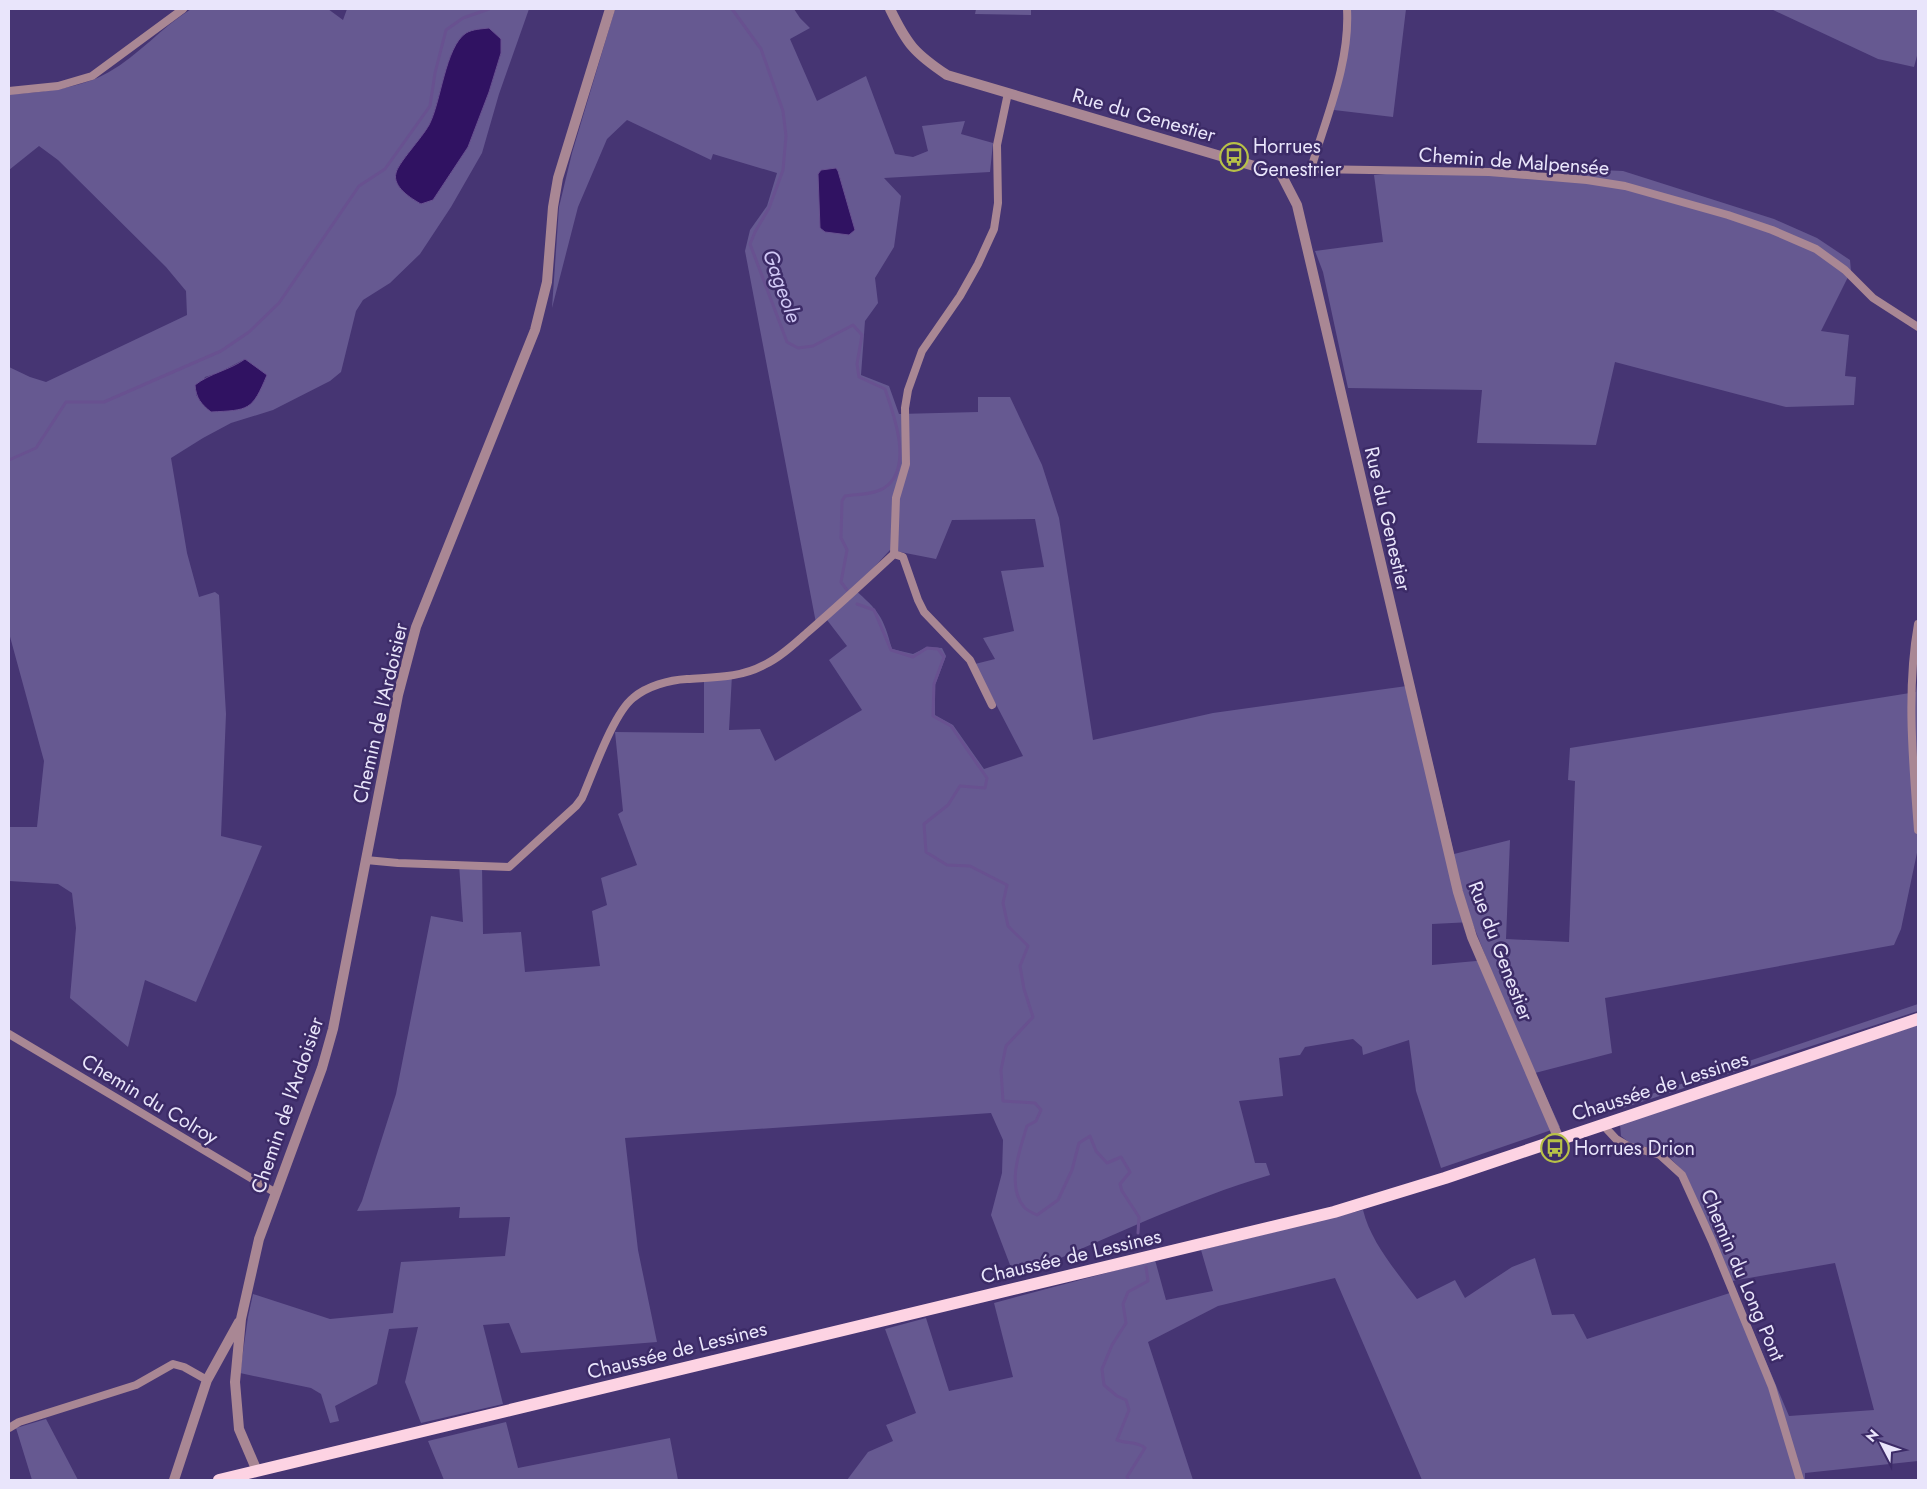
<svg xmlns="http://www.w3.org/2000/svg" width="1927" height="1489" font-family="Jost,sans-serif">
<rect width="100%" height="100%" fill="#463573"/>
<path fill="#665991" fill-rule="evenodd" d="M 191,9 L 328,9 L 343,20 L 347,9 L 529,9 L 499,94 L 482,153 L 451,207 L 420,254 L 390,283 L 363,300 L 356,311 L 341,372 L 330,381 L 273,410 L 231,423 L 203,438 L 171,458 L 187,553 L 199,597 L 215,592 L 219,595 L 226,714 L 221,836 L 262,846 L 196,1002 L 145,980 L 128,1047 L 70,998 L 76,928 L 72,893 L 58,884 L 9,881 L 9,827 L 37,827 L 44,761 L 9,633 L 9,367 L 30,377 L 46,382 L 187,315 L 186,291 L 166,267 L 58,160 L 39,146 L 9,170 L 9,94 C 40,93 82,88 109,72 C 139,55 162,27 191,9 ZM 501,53 L 489,92 L 468,147 L 433,200 L 404,161 C 415,147 429,132 434,115 C 441,95 445,74 452,54 ZM 245,359 L 196,396 L 205,377 L 218,373 Z
M 615,9 L 794,9 L 800,18 L 810,28 L 790,39 L 817,101 L 866,76 L 895,154 L 913,157 L 928,151 L 922,126 L 965,121 L 961,134 L 993,143 L 990,172 L 884,178 L 901,196 L 894,247 L 875,278 L 878,303 L 865,321 L 861,375 L 889,386 L 899,414 L 978,412 L 978,397 L 1010,397 L 1042,465 L 1059,518 L 1093,740 L 1213,713 L 1414,685 L 1454,854 L 1510,840 L 1506,939 L 1569,942 L 1575,781 L 1568,780 L 1570,748 L 1916,692 L 1918,673 L 1918,848 L 1901,929 L 1894,945 L 1605,998 L 1612,1053 L 1535,1073 L 1560,1127 L 1441,1168 L 1416,1091 L 1409,1040 L 1363,1055 L 1362,1047 L 1353,1039 L 1305,1047 L 1300,1055 L 1279,1058 L 1283,1096 L 1239,1101 L 1255,1163 L 1266,1163 L 1270,1175 C 1182,1201 1099,1242 1015,1278 L 991,1215 L 1002,1173 L 1003,1140 L 991,1113 L 625,1138 L 638,1250 L 657,1342 L 521,1353 L 509,1323 L 483,1325 L 503,1404 L 421,1423 L 405,1382 L 418,1327 L 389,1329 L 377,1384 L 335,1406 L 339,1421 L 330,1423 L 321,1394 L 311,1388 L 240,1373 L 248,1317 L 253,1294 L 330,1319 L 393,1313 L 401,1262 L 505,1256 L 510,1217 L 459,1218 L 460,1207 L 357,1211 L 362,1201 L 396,1094 L 431,916 L 463,922 L 459,864 L 482,865 L 483,934 L 521,932 L 525,972 L 600,966 L 592,911 L 607,905 L 601,878 L 637,865 L 618,814 L 623,811 L 615,732 L 704,733 L 704,677 L 732,675 L 729,730 L 760,729 L 775,761 L 862,710 L 829,660 L 847,646 L 824,616 L 816,623 L 745,251 L 750,230 L 767,206 L 777,173 L 713,154 L 711,160 L 627,120 L 607,139 L 578,207 L 552,308 L 559,207 L 572,153 ZM 1035,519 L 1044,567 L 1001,571 L 1014,631 L 983,638 L 995,659 L 975,664 L 1023,756 L 984,769 L 953,725 L 935,715 L 935,685 L 946,656 L 942,648 L 927,647 L 913,654 L 892,649 C 883,616 879,611 854,589 L 890,550 L 936,559 L 952,520 ZM 1472,922 L 1487,960 L 1432,965 L 1432,924 Z
M 976,9 L 1031,9 L 1031,15 L 975,14 Z
M 1348,9 L 1406,9 L 1393,117 L 1334,110 Z
M 1771,9 L 1916,9 L 1918,11 L 1918,52 L 1914,67 L 1878,59 Z
M 1387,168 L 1574,176 L 1578,169 L 1623,171 L 1774,219 L 1817,238 L 1850,260 L 1851,271 L 1821,331 L 1849,335 L 1845,376 L 1856,377 L 1854,405 L 1786,407 L 1615,362 L 1596,445 L 1477,443 L 1482,390 L 1348,388 L 1323,272 L 1315,251 L 1383,242 L 1374,175 L 1386,174 Z
M 1918,1004 L 1918,1011 L 1623,1108 L 1622,1104 Z
M 1918,1025 L 1918,1461 L 1805,1473 L 1805,1480 L 1422,1480 L 1335,1278 L 1218,1306 L 1148,1342 L 1193,1480 L 847,1480 L 868,1452 L 893,1441 L 886,1425 L 916,1413 L 885,1329 L 926,1318 L 949,1391 L 1013,1377 L 994,1303 L 1155,1260 L 1166,1300 L 1213,1291 L 1201,1250 L 1363,1210 C 1371,1243 1397,1272 1417,1299 L 1455,1280 L 1465,1298 L 1512,1267 L 1535,1258 L 1552,1315 L 1574,1314 L 1587,1339 L 1736,1291 L 1789,1416 L 1874,1410 L 1835,1263 L 1732,1281 L 1685,1173 L 1663,1151 L 1630,1143 L 1621,1136 L 1620,1124 Z
M 46,1419 L 78,1480 L 32,1480 L 16,1428 Z
M 506,1422 L 518,1468 L 670,1438 L 678,1480 L 444,1480 L 428,1441 Z"/>
<path fill="#301262" stroke="#685190" d="M 489,28 L 501,39 L 501,53 L 489,92 L 468,147 L 433,200 L 421,204 C 412,199 392,187 396,173 C 398,163 422,138 429,125 C 441,103 445,47 466,33 C 473,29 481,29 489,28 Z
M 836,168 L 838,171 L 855,230 L 849,235 L 825,232 L 820,228 L 818,174 L 821,170 Z
M 245,359 L 267,375 C 252,411 249,410 211,412 C 201,404 196,398 195,385 C 210,373 230,370 245,359 Z"/>
<g fill="none" stroke-linecap="round" stroke-linejoin="round">
<path stroke="#685190" stroke-width="3" d="M 732,9 L 761,49 L 783,111 L 786,136 L 783,170 L 769,208 L 755,232 L 750,244 L 787,342 L 798,348 L 813,346 L 853,325 L 862,335 L 857,364 L 859,377 L 885,389 C 894,415 914,469 884,488 C 873,495 857,494 845,496 L 842,501 L 841,538 L 847,550 L 841,582 L 847,590
M 9,460 L 36,448 L 66,402 L 104,402 L 221,351 L 249,332 L 279,303 L 359,186 L 385,169 L 430,106 L 435,73 L 446,30 L 463,18 L 489,9
M 857,604 L 874,610 L 891,650 L 913,657 L 927,648 L 938,649 L 944,657 L 934,684 L 933,716 L 951,726 L 987,778 L 985,788 L 960,786 L 948,805 L 924,824 L 926,852 L 947,865 L 970,866 L 1007,885 L 1003,903 L 1008,926 L 1028,946 L 1020,966 L 1024,989 L 1033,1017 L 1006,1046 L 1001,1070 L 1003,1101 L 1035,1103 L 1041,1110 L 1036,1121 L 1027,1126 C 1020,1149 1006,1186 1024,1207 C 1026,1210 1033,1213 1037,1215 L 1058,1200 L 1072,1170 L 1079,1143 L 1090,1136 L 1096,1151 L 1107,1163 L 1121,1157 L 1130,1172 L 1120,1184 L 1122,1191 L 1139,1217 L 1138,1233
M 1129,1480 L 1127,1477 L 1145,1448 C 1137,1441 1127,1444 1117,1440 L 1129,1410 L 1126,1400 L 1117,1396 L 1104,1385 L 1102,1369 L 1112,1345 L 1126,1323 L 1123,1304 L 1128,1292 L 1148,1281 L 1146,1267"/>
<path stroke="#a98794" stroke-width="8" d="M 9,91 L 58,86 L 92,76 L 183,9
M 1311,169 C 1326,117 1350,64 1347,9
M 1281,174 L 1311,169 L 1489,172 L 1587,180 L 1625,186 L 1728,215 L 1772,230 L 1816,249 L 1845,270 L 1873,298 L 1918,327
M 894,554 L 903,557 L 918,600 L 924,612 L 970,660 L 992,705
M 1918,624 C 1906,691 1913,762 1918,830
M 366,860 L 398,863 L 509,867 L 576,806 L 582,798 C 593,773 613,714 633,698 C 647,686 669,680 687,679 C 714,677 740,678 764,665 C 781,657 795,643 809,631 C 838,606 866,580 894,554 L 896,498 L 906,464 L 905,408 L 908,390 L 922,351 L 960,296 L 978,264 L 994,229 L 998,203 L 997,145 L 1008,93
M 9,1034 L 276,1193
M 1603,1125 L 1616,1139 L 1628,1146 L 1660,1155 L 1682,1175 L 1712,1241 L 1772,1387 L 1800,1480
M 9,1428 L 19,1422 L 136,1385 L 173,1364 L 184,1367 L 207,1380"/>
<path stroke="#a98794" stroke-width="10" d="M 890,9 C 907,44 914,53 947,75 L 1281,174 L 1297,205 L 1458,892 L 1472,937 L 1559,1139
M 257,1471 L 239,1429 L 235,1382 L 241,1319 L 259,1239 L 322,1068 L 333,1029 L 398,695 L 416,627 L 535,330 L 547,282 L 553,207 L 558,178 L 610,9
M 174,1480 L 207,1380 L 239,1322"/>
<path stroke="#fdd3e3" stroke-width="12" d="M 219,1480 L 1334,1212 L 1445,1178 L 1918,1019"/>
</g>
<defs>
<symbol id="bus-ring" viewBox="-11 -11 22 22"><circle r="9.5" fill="#3c2b67" stroke="#b8c147" stroke-width="1.5"/><path d="M-5-6H5V4H4V6H2V4H-2V6H-4V4H-5ZM-3.5-4V0h7V-4ZM-3.5 1.2v1.5H-2V1.2ZM2 1.2v1.5H3.5V1.2Z" fill="#b8c147"/></symbol>
</defs>
<g fill-rule="evenodd">
<use href="#bus-ring" x="1218" y="141" width="32" height="32"/>
<use href="#bus-ring" x="1539" y="1132" width="32" height="32"/>
</g>
<g text-anchor="middle" stroke-width="5" stroke-linejoin="round" paint-order="stroke">
<g font-size="20" fill="#e9e5fb" stroke="#3c2b67">
<text transform="translate(1144 115) rotate(16)" y="7">Rue du Genestier</text>
<text transform="translate(1514 161) rotate(4)" y="7">Chemin de Malpensée</text>
<text transform="translate(1388 519) rotate(77)" y="7">Rue du Genestier</text>
<text transform="translate(380 713) rotate(-77)" y="7">Chemin de l'Ardoisier</text>
<text transform="translate(1501 951) rotate(69)" y="7">Rue du Genestier</text>
<text transform="translate(1660 1086) rotate(-18)" y="7">Chaussée de Lessines</text>
<text transform="translate(150 1099) rotate(31)" y="7">Chemin du Colroy</text>
<text transform="translate(287 1105) rotate(-71)" y="7">Chemin de l'Ardoisier</text>
<text transform="translate(1071 1256) rotate(-13)" y="7">Chaussée de Lessines</text>
<text transform="translate(1743 1275) rotate(67)" y="7">Chemin du Long Pont</text>
<text transform="translate(677 1350) rotate(-14)" y="7">Chaussée de Lessines</text>
</g>
<g font-size="20" fill="#e9e5fb" stroke="#3c2b67" text-anchor="start">
<text x="1253" y="153">Horrues<tspan x="1253" dy="23">Genestrier</tspan></text>
<text x="1574" y="1155">Horrues Drion</text>
</g>
<g font-size="21" font-style="italic" fill="#d1c8f6" stroke="#3c2b67">
<text transform="translate(782 286) rotate(70)" y="7">Gageole</text>
</g>
</g>
<rect width="1927" height="1489" fill="none" stroke="#e9e5fb" stroke-width="20"/>
<g transform="translate(1882 1444) rotate(311)" stroke="#3c2b67" stroke-width="4" paint-order="stroke">
<path d="M0-4L9 19L0 12L-9 19Z" fill="#e9e5fb"/>
<text y="-8" font-size="14" font-weight="bold" text-anchor="middle" fill="#e9e5fb">N</text>
</g>
</svg>
